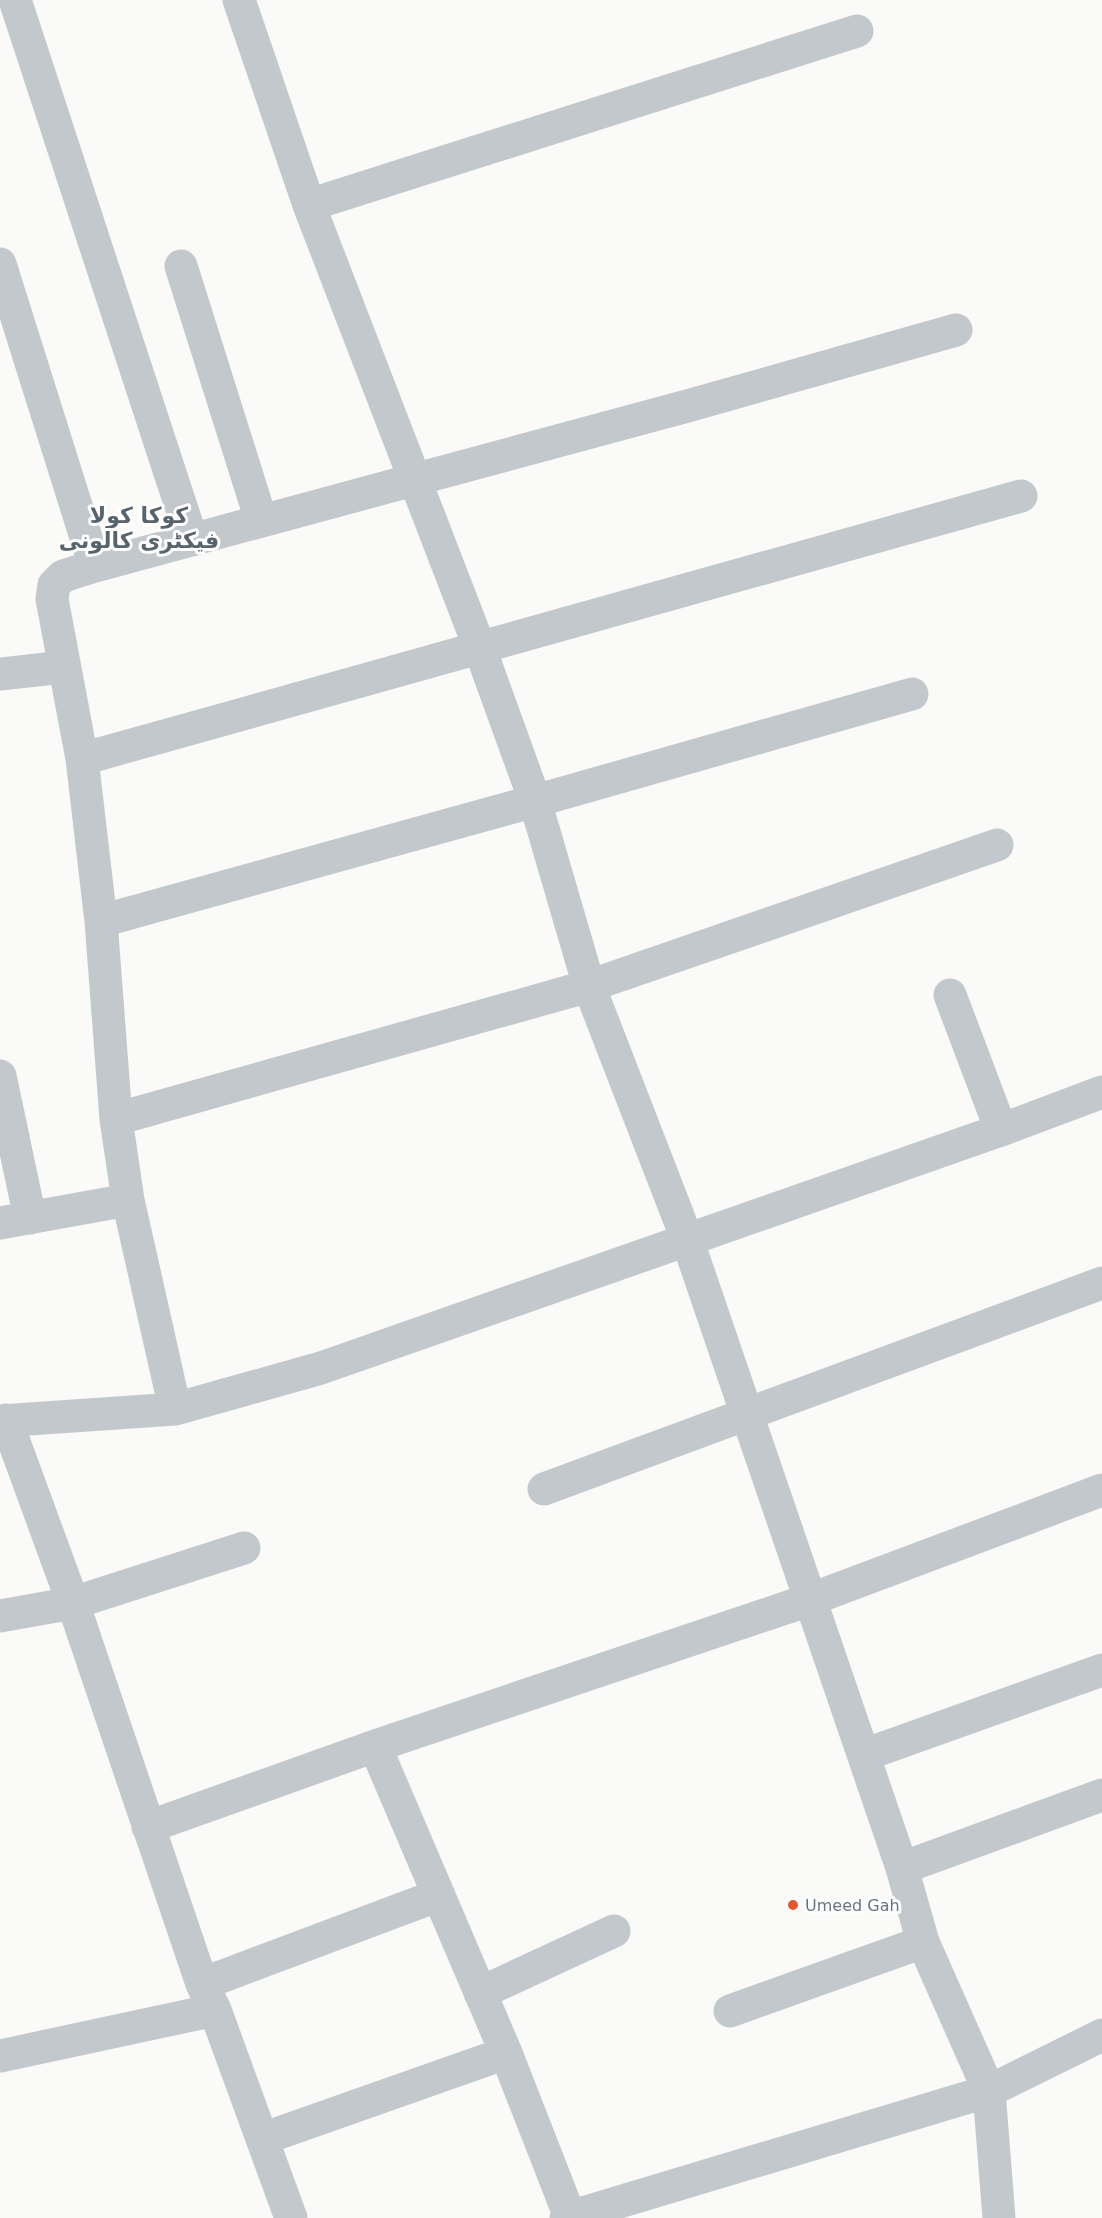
<svg xmlns="http://www.w3.org/2000/svg" width="1102" height="2218" font-family="'DejaVu Sans',Cairo,sans-serif">
<rect width="100%" height="100%" fill="#fafaf8"/>
<g fill="none" stroke-linecap="round" stroke-linejoin="round">
<path stroke="#c3c8cc" stroke-width="33" d="M 15,0 L 192,540
M 239,0 L 309,205 L 479,646 L 535,801 L 589,986 L 687,1239 L 902,1868 L 923,1942 L 989,2091 L 999,2218
M 309,205 L 857,31
M 0,264 L 95,566
M 181,266 L 261,520
M 0,674 L 64,667
M 82,759 L 1021,496
M 101,921 L 535,801 L 912,694
M 950,995 L 1001,1130
M 0,1076 L 30,1218
M 116,1119 L 589,986 L 997,845
M 0,1223 L 128,1200
M 175,1409 L 128,1200 L 116,1119 L 101,921 L 82,759 L 52,599 L 54,585 L 63,576 L 95,566 L 691,405 L 956,330
M 6,1420 L 73,1603 L 202,1984 L 215,2010 L 291,2218
M 0,1421 L 175,1409 L 321,1368 L 1001,1130 L 1102,1092
M 544,1489 L 1102,1283
M 0,1616 L 73,1603 L 244,1548
M 375,1746 L 506,2053 L 570,2217
M 864,1755 L 1102,1670
M 148,1827 L 375,1746 L 809,1600 L 1102,1490
M 902,1868 L 1102,1795
M 202,1984 L 439,1895
M 480,1993 L 614,1931
M 730,2011 L 923,1942
M 0,2056 L 215,2010
M 262,2139 L 506,2053
M 566,2218 L 989,2091 L 1102,2035"/>
</g>
<circle fill="#e4572e" stroke="#fff" stroke-width="2" cx="793" cy="1905" r="6"/>
<g text-anchor="middle" stroke-width="6" stroke-linejoin="round" paint-order="stroke">
<g font-size="16" fill="#657683" stroke="#fff" text-anchor="start">
<text x="805" y="1911">Umeed Gah</text>
</g>
<g font-size="22" font-weight="bold" fill="#57646e" stroke="#fff">
<text x="139" y="523">کوکا کولا<tspan x="139" dy="25">فیکٹری کالونی</tspan></text>
</g>
</g>
</svg>
